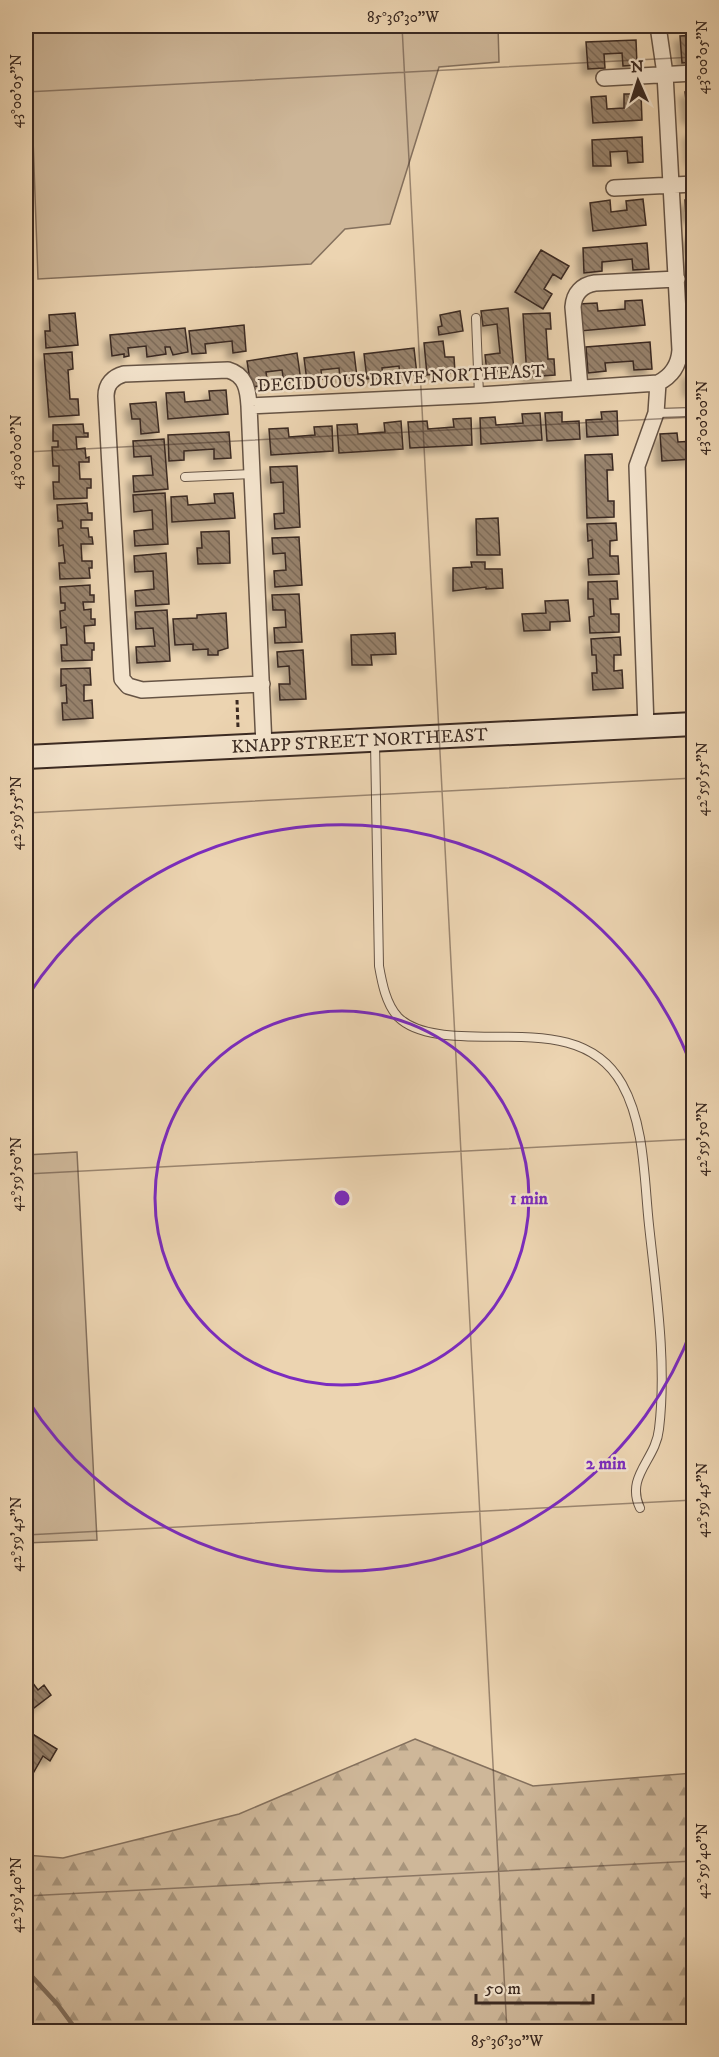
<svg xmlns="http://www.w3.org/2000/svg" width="719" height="2057" font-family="'IM FELL DW Pica',serif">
<defs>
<pattern id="forest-firs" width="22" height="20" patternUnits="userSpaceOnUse" patternTransform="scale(1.5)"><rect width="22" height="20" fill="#ceb799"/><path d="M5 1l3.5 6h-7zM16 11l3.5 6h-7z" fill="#a8957c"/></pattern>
<pattern id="building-back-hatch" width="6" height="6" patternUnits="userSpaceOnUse" patternTransform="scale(1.5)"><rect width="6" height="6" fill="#97826c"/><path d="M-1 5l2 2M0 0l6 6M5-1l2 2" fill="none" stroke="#7c6a58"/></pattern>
<filter id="shadow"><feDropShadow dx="-5.5" dy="5.5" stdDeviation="3" flood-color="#0004"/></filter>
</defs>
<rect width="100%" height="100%" fill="#ecd4b1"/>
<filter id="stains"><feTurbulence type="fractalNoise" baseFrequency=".00333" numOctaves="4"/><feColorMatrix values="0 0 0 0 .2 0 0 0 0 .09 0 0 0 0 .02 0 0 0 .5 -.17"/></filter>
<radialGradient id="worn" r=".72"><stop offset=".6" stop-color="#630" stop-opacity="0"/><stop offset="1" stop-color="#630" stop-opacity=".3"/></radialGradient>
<path fill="#ceb799" stroke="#84705d" stroke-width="1.5" d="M 29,26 L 498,26 L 499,62 L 439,67 L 390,224 L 345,229 L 311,264 L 38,279 Z
M 77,1152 L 97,1540 L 26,1543 L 26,1155 Z"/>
<path fill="url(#forest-firs)" stroke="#84705d" stroke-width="1.5" d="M 415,1739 L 533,1786 L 693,1773 L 693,2031 L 26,2031 L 26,1855 L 63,1858 L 239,1814 Z"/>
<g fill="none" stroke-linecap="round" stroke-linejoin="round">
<path stroke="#806d5a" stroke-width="4.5" d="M 26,1970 L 58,2005 L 78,2032"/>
</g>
<path fill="url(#building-back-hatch)" stroke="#3a2921" stroke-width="1.5" filter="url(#shadow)" d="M 694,35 L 694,62 L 682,63 L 680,36 Z
M 636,40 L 637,65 L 623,66 L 622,53 L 604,54 L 605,68 L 588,69 L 586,42 Z
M 694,91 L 694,118 L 688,118 L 685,92 Z
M 624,94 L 641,94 L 642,120 L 593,123 L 591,97 L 606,96 L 607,109 L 624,108 Z
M 689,133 L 694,133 L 694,159 L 691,159 Z
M 642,137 L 643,162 L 628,163 L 627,151 L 610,152 L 611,166 L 593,166 L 592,140 Z
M 643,199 L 646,225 L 593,231 L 590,203 L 610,200 L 611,212 L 627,210 L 626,201 Z
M 685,200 L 694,200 L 694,217 L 686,217 Z
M 688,235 L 694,235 L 694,250 L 688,250 Z
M 647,243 L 649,269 L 633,270 L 632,259 L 602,262 L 602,271 L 584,273 L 583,248 Z
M 541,250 L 569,266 L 561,279 L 553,274 L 544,289 L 552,294 L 543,309 L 515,292 Z
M 689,256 L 694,256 L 694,273 L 690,273 Z
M 642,300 L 645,325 L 580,331 L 578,304 L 597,303 L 598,311 L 625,309 L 625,301 Z
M 508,308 L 514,370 L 487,372 L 485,355 L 500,353 L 497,324 L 483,326 L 481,311 Z
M 460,311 L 463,331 L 439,335 L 438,327 L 442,326 L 440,315 Z
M 694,312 L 694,330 L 689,330 L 688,313 Z
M 75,313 L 78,345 L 46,348 L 45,331 L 50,331 L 49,315 Z
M 550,313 L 551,329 L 546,329 L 548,359 L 554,359 L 555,375 L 527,377 L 523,314 Z
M 244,325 L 246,351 L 233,353 L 232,341 L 205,344 L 206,353 L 192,354 L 189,331 Z
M 185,328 L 188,352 L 173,355 L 170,347 L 165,347 L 166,354 L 147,357 L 146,346 L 128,348 L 129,356 L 124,357 L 124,354 L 112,356 L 110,335 Z
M 443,341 L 445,357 L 454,357 L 455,372 L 427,375 L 424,343 Z
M 650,342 L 652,369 L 634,370 L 633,361 L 605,363 L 606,371 L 588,373 L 586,347 Z
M 414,348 L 417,375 L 400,377 L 399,366 L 382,368 L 383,377 L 367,379 L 364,354 Z
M 72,352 L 73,369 L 68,370 L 70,399 L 78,399 L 79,415 L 49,417 L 44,354 Z
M 354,352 L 357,377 L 340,379 L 339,368 L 321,370 L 322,379 L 307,381 L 304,358 Z
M 297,353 L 301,381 L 284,383 L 282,370 L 266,372 L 268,385 L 251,387 L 247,361 Z
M 688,373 L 694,373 L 694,391 L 689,391 Z
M 226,390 L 228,414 L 168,419 L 166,393 L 184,392 L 185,402 L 210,400 L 209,391 Z
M 156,402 L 159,432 L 141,434 L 140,419 L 132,419 L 130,404 Z
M 617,411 L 618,435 L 587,437 L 586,420 L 602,419 L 601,412 Z
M 562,412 L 562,422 L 579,421 L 580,439 L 547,441 L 545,413 Z
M 540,413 L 542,440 L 481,444 L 480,418 L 495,417 L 496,425 L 523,423 L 522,414 Z
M 471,418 L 472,445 L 410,448 L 408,422 L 427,421 L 428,429 L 454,427 L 453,419 Z
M 401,421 L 403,449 L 339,453 L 337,425 L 357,424 L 358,434 L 385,432 L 384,423 Z
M 83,424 L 84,433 L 88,433 L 88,437 L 76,437 L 77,449 L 85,448 L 86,458 L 89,457 L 89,462 L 79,462 L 80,479 L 91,479 L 91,488 L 87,488 L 87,498 L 54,499 L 53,482 L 59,482 L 59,466 L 53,466 L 52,447 L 58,447 L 58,441 L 53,441 L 53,425 Z
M 332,426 L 333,451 L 271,455 L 269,429 L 288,428 L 289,437 L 315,435 L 314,427 Z
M 229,432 L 231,458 L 214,459 L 214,449 L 184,451 L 184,460 L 169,461 L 168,435 Z
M 677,433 L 678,442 L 694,441 L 694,459 L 662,461 L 660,434 Z
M 164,439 L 168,489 L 134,492 L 133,476 L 153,475 L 151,456 L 134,457 L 133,441 Z
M 612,454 L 613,470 L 607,470 L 608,501 L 614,501 L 614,517 L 587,518 L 585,455 Z
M 297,466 L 300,527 L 275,529 L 274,514 L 284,513 L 283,482 L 271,483 L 270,467 Z
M 165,493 L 168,544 L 135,546 L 134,531 L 153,529 L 152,510 L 134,512 L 133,495 Z
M 233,493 L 235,518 L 172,522 L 171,497 L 187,496 L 188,505 L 215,503 L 214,494 Z
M 87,503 L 88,513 L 92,513 L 92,520 L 81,520 L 81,528 L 88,528 L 89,537 L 92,537 L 93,544 L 81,544 L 82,561 L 92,561 L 92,568 L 89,568 L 90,578 L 60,579 L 59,563 L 65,563 L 63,545 L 59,546 L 58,529 L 63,528 L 62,521 L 58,521 L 57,505 Z
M 498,518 L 500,555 L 477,555 L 476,519 Z
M 616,523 L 617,540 L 610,541 L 610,556 L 618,556 L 619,574 L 589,575 L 588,559 L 593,558 L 592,540 L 588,541 L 587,524 Z
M 229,531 L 230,563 L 198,564 L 197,548 L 202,548 L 201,532 Z
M 299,537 L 302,585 L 275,587 L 274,571 L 286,570 L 285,553 L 273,554 L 272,538 Z
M 166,553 L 169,604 L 136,606 L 135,591 L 154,589 L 153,571 L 135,572 L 134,556 Z
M 471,562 L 485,562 L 485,569 L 502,569 L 503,588 L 486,589 L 486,587 L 453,591 L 453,568 L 472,567 Z
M 617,581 L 618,599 L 610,599 L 611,614 L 619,614 L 619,632 L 590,633 L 589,617 L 594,616 L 593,599 L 588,599 L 588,582 Z
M 90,585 L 90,595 L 94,595 L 94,602 L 83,602 L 84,610 L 91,609 L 91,619 L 95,619 L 95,625 L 84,626 L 85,643 L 94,643 L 94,650 L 92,650 L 92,660 L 62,661 L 61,645 L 67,645 L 66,627 L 61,628 L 60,611 L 65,610 L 65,603 L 61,603 L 60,587 Z
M 299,594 L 302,642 L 275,643 L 274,628 L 286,627 L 285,610 L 273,610 L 272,595 Z
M 568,600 L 570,621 L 550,622 L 550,630 L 524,631 L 522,614 L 546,613 L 545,601 Z
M 167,610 L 170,661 L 137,663 L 136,647 L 155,646 L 153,628 L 136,629 L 135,612 Z
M 226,613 L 228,648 L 218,651 L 218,655 L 208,655 L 208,649 L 193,650 L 193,644 L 175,645 L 173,619 L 197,618 L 197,615 Z
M 395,633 L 396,654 L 371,655 L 372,665 L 352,665 L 351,635 Z
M 620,637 L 621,655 L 614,655 L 614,671 L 622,670 L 623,688 L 593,690 L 592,673 L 597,673 L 596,655 L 592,655 L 591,639 Z
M 303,650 L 306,699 L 280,700 L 279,684 L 290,684 L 289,666 L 278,667 L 277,652 Z
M 90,668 L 91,685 L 84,685 L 84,701 L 92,700 L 93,718 L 63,720 L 62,703 L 67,703 L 66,685 L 61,686 L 61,669 Z
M 26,1674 L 38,1690 L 44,1685 L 51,1695 L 26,1714 Z
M 26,1730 L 57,1749 L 50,1761 L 43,1756 L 27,1784 L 33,1788 L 27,1797 L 26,1796 Z"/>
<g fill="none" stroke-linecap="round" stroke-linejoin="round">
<defs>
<path id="service" d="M 476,318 L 479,395
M 656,413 L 694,412
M 185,477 L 252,474
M 375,742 L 379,966 C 382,983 386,1004 398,1017 C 408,1027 425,1032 439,1034 C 501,1044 585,1018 622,1084 C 645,1125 644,1179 649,1225 C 656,1291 667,1363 659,1429 C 656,1460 625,1476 640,1508"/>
<path id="minor" d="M 604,78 L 694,73
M 614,188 L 694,184
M 580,388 L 573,307 C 574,293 582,285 595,283 L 677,279
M 249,406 L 264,746
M 262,684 L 142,690 L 128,686 L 122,679 L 106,396 C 106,384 113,377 124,374 L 228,370 C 246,375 248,390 249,406 L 479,395 L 658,383
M 646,727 L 637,466 L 656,413 L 658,383 C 672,376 679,365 680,350 L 665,74 L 658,26"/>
<g id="secondary">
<path id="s1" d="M 26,757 L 694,724"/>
</g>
</defs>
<use href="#service" stroke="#665445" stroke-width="10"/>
<use href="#minor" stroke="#665445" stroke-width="18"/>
<use href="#secondary" stroke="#3a2921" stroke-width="26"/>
<path stroke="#3a2921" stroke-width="3" stroke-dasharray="4.5 3" stroke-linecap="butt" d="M 237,700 L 238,728"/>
<use href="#service" stroke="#f3e3cc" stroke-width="8"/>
<use href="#minor" stroke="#f3e3cc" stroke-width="15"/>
<use href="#secondary" stroke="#f3e3cc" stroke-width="22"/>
</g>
<path fill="none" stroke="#3a2921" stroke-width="1.5" stroke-opacity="0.45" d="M 402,26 L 507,2032M 26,92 L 694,57M 26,452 L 694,417M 26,813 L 694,778M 26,1174 L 694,1139M 26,1535 L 694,1500M 26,1896 L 694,1861"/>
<g fill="none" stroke="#7b2cbf" stroke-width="3">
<circle cx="342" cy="1198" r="187"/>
<path d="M693 1326A374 374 0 0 1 27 1399M27 997A374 374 0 0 1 693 1070"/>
</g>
<g text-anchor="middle" stroke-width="5" stroke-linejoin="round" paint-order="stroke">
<g font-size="18" fill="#3a2921" stroke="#f3e3cc">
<text transform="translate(401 378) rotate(-3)" y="6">DECIDUOUS DRIVE NORTHEAST</text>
<text dy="6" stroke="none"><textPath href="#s1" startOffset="334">KNAPP STREET NORTHEAST</textPath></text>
</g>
</g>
<circle cx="342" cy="1198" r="9" fill="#7b2cbf" stroke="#f3e3cc" stroke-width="3"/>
<g font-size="18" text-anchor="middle" font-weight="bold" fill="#7b2cbf" stroke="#f3e3cc" stroke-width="5" stroke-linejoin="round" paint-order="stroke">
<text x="529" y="1204">1 min</text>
<text x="606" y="1469">2 min</text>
</g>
<rect width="719" height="2057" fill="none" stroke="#ecd4b1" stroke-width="66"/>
<g transform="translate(638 81) rotate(357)" stroke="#f3e3cc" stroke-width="4.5" paint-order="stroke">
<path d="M0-4.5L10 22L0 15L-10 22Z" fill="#3a2921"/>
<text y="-9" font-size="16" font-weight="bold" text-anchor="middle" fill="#3a2921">N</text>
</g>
<path d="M476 1994v9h117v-9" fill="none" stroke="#3a2921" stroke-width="3"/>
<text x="485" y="1994" font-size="18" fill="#3a2921" stroke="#f3e3cc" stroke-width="4.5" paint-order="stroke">50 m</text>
<rect x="33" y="33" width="653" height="1991" fill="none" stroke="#3a2921" stroke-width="2"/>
<g font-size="15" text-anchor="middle" fill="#3a2921">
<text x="403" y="22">85°36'30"W</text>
<text transform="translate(702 57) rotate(-90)" y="5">43°00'05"N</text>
<text transform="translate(16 91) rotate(-90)" y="5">43°00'05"N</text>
<text transform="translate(702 418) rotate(-90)" y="5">43°00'00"N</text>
<text transform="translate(16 452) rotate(-90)" y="5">43°00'00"N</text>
<text transform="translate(702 779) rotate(-90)" y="5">42°59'55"N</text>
<text transform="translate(16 813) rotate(-90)" y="5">42°59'55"N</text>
<text transform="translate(702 1139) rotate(-90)" y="5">42°59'50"N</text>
<text transform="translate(16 1174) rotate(-90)" y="5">42°59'50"N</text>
<text transform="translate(702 1500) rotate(-90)" y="5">42°59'45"N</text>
<text transform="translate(16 1534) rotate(-90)" y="5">42°59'45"N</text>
<text transform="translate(702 1861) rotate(-90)" y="5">42°59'40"N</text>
<text transform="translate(16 1895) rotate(-90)" y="5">42°59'40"N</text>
<text x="507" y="2046">85°36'30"W</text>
</g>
<rect width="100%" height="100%" filter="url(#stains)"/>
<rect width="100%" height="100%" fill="url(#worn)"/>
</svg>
